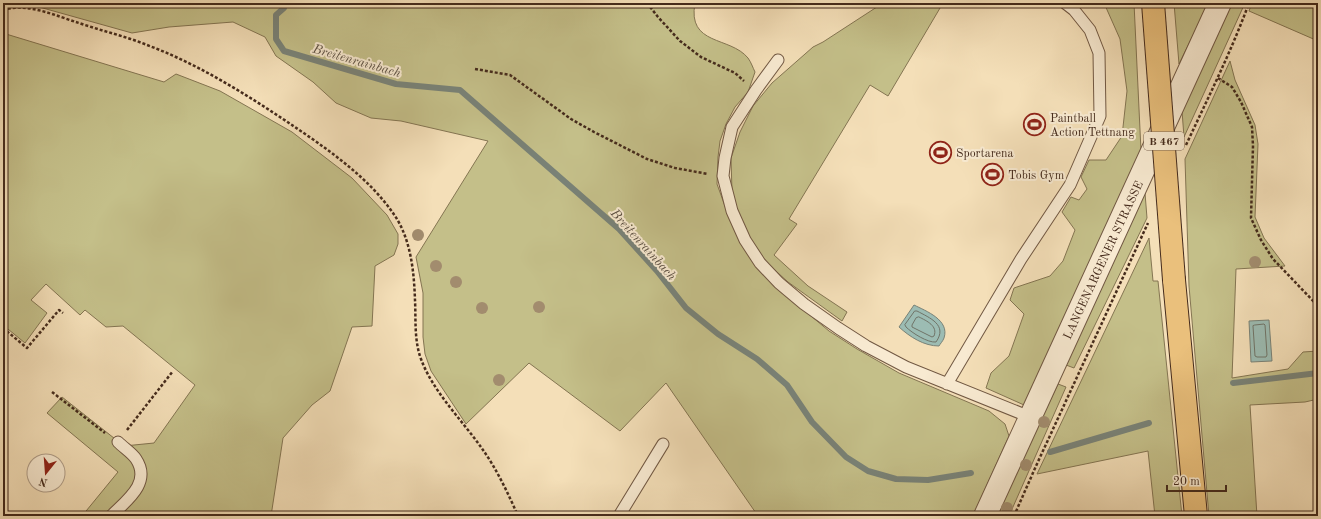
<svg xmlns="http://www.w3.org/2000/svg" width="1321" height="519" font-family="'Old Standard TT',serif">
<rect width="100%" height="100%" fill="#f4dfb8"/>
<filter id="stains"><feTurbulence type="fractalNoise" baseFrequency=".005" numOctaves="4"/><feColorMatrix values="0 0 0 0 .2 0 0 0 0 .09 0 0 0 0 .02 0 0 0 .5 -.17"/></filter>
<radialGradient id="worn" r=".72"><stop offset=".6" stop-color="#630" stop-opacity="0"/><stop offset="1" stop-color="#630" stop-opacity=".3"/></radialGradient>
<path fill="#c4bf89" stroke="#847552" d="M 16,3 L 695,3 C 687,46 730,36 748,58 C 751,62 753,68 755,72 L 748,92 L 735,107 L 726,124 L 720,141 L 718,157 L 717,184 L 726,209 L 738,236 L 799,306 L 829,331 L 857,349 L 899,373 L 989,411 L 1005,424 L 1009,436 L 973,516 L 758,516 L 666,383 L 620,431 L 529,363 L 466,424 L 431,371 L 425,354 L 423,337 L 423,293 L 416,257 L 488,141 L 401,121 L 371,118 L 336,103 L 313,82 L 276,56 L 265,37 L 233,22 L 169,27 L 132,33 L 32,5 Z
M 883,3 L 943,3 L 888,96 L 870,85 L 789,219 L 797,224 L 774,255 L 808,286 L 847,312 L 842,321 L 788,282 L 768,264 L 752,242 L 738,214 L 732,192 L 731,158 L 740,132 L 753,106 L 772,83 L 813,47 L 823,42 Z
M 1104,3 L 1134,3 L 1141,151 L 1024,405 L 986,388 L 991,373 L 1009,356 L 1024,314 L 1010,300 L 1014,288 L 1050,276 L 1063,261 L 1075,230 L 1062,212 L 1071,197 L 1079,200 L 1087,189 L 1081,177 L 1089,160 L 1106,160 L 1122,136 L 1127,91 L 1120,39 Z
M 1174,3 L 1209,3 L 1179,64 Z
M 1232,3 L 1245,3 L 1184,137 L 1182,111 Z
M 1252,3 L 1318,3 L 1318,41 L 1249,11 Z
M 3,31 L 6,34 L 164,82 L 176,74 L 220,91 L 292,132 L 352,178 L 387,215 L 398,234 L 398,244 L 394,255 L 375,266 L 372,326 L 352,327 L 330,391 L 312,405 L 283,438 L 271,516 L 82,516 L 118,472 L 47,413 L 62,397 L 124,446 L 154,443 L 195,385 L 123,326 L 106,327 L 85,310 L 80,315 L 46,284 L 31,300 L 47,313 L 25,343 L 3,325 Z
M 1230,61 L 1235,80 L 1255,125 L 1258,144 L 1255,217 L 1264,238 L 1285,266 L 1236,269 L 1232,378 L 1288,369 L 1303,352 L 1318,351 L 1318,399 L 1305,402 L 1250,405 L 1257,516 L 1209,516 L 1189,286 L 1185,159 Z
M 1145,193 L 1147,218 L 1074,368 L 1066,365 Z
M 1149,238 L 1153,281 L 1158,281 L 1182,516 L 1155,516 L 1148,451 L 1037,474 Z
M 1058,384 L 1066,387 L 1009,516 L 995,516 Z"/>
<path fill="#9cbcb3" stroke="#798277" d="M 914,305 C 926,311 950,320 944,338 C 943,341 940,344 939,346 C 924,346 910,337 899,327 Z
M 1269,320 L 1272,361 L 1251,362 L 1249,321 Z"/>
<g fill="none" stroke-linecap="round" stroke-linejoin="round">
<path stroke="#707468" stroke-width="1" d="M 915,311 L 917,311 C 930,318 948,325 936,342 C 928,343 912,333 906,327 L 905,325 Z
M 919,317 C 927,321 938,326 934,336 L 932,337 L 912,327 L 912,325 L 916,318 Z
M 1255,325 L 1264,324 L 1265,325 L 1267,355 L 1266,357 L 1257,357 L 1255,356 L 1253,326 Z"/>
<path stroke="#798277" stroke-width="6" d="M 285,3 L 284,8 L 276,15 L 276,39 L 284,51 L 396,84 L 460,90 L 619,229 L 657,271 L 686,308 L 718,334 L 757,359 L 787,385 L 812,422 L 846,457 L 868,471 L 896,479 L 928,480 L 971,473
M 1233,383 L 1318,373
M 1050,452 L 1149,423"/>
<defs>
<path id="lane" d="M 778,60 L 756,90 L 732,127 L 725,158 L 723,176 L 732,211 L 745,240 L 760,263 L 779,283 L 804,304 L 838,328 L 866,346 L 906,367 L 1030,417
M 947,384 L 1021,259 L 1070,185 L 1100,116 L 1099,53 L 1090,30 L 1074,10 L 1065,3
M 111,516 C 126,501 152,483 136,459 C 132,453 124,448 118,442
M 619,516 L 663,444"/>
<path id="street" d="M 985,516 L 1220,3"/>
<path id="primary" d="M 1174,280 L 1196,516"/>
</defs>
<use href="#lane" stroke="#715843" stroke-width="13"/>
<use href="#street" stroke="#715843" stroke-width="24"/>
<use href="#primary" stroke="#452b1c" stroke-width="24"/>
<path stroke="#452b1c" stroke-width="2.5" stroke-dasharray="3 2" stroke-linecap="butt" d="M 647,3 L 658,17 L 680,41 L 701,57 L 735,73 L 744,81
M 3,10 C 27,2 56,16 79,23 C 102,31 125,36 147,45 C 198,64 244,93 289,123 C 326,148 370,178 395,216 C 411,240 414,272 415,300 C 416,320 414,340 421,359 C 433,392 463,421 483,450 C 496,468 509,495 518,516
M 475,69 L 510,75 L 571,119 L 594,132 L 647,159 L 675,168 L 708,174
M 1218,78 L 1232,87 L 1241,102 L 1252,127 L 1253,146 L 1251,218 L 1261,240 L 1273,259 L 1318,306
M 1186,145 C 1208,98 1231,52 1249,3
M 3,328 L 27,348 L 59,310 L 63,313
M 52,392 L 105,433
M 127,430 L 173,371
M 1014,516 L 1036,466 L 1148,223"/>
<use href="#lane" stroke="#f8ead1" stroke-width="11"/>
<use href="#street" stroke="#f8ead1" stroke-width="22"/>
<use href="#primary" stroke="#eac07c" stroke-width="22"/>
<defs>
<path id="primary-bridge" d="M 1153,3 L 1174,280"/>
</defs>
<use href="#primary-bridge" stroke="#452b1c" stroke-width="24" stroke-linecap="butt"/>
<use href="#primary-bridge" stroke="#eac07c" stroke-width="22"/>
</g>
<g fill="#a28c6e">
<circle cx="418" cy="235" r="6"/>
<circle cx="1255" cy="262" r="6"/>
<circle cx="436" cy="266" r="6"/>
<circle cx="456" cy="282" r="6"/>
<circle cx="539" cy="307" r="6"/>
<circle cx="482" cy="308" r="6"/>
<circle cx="499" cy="380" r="6"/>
<circle cx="1044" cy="422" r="6"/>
<circle cx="1026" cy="465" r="6"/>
<circle cx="1007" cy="508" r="6"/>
</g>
<defs>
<symbol id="stadium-ring" viewBox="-11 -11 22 22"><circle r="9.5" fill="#f8ead1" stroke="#8f2418" stroke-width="1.5"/><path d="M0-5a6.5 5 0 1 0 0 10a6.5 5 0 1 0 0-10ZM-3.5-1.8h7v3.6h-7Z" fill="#8f2418"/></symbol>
</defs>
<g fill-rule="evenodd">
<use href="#stadium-ring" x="1022" y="112" width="25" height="25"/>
<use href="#stadium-ring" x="928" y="140" width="25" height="25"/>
<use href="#stadium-ring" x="980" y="162" width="25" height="25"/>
</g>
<g text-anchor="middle" stroke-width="4" stroke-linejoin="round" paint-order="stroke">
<rect fill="#f8ead1" stroke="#7b6452" stroke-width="1" x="1144" y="132" width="40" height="18" rx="3"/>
<g font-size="11" font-weight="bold" fill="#452b1c">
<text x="1164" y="145">B 467</text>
</g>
<g font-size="12" fill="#452b1c" stroke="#f8ead1" text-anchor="start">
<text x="1050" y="122">Paintball<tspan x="1050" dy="14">Action Tettnang</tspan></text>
<text x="956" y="157">Sportarena</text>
<text x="1008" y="179">Tobis Gym</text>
</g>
<g font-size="12" fill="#452b1c" stroke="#f8ead1">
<text transform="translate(1103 260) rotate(-65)" y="4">LANGENARGENER STRASSE</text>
</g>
<g font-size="13" font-style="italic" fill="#5b4f42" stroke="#f8ead1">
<text transform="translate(357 60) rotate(16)" y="5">Breitenrainbach</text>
<text transform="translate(644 244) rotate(48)" y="5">Breitenrainbach</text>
</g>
</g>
<rect width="1321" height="519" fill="none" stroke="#f4dfb8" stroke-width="16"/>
<rect x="4" y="4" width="1313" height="511" fill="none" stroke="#452b1c" stroke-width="2"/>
<rect x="8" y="8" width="1305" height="503" fill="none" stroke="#452b1c"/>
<g transform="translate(46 473) rotate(197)"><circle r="19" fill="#f8ead1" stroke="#b09e89"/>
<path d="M0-3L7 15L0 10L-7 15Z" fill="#8f2418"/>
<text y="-6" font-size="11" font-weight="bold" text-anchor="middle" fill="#452b1c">N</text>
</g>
<path d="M1167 485v6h59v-6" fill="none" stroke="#452b1c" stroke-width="2"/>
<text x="1173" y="485" font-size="12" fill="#452b1c" stroke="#f8ead1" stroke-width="3" paint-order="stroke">20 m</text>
<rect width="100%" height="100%" filter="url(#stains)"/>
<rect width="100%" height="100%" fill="url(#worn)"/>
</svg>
